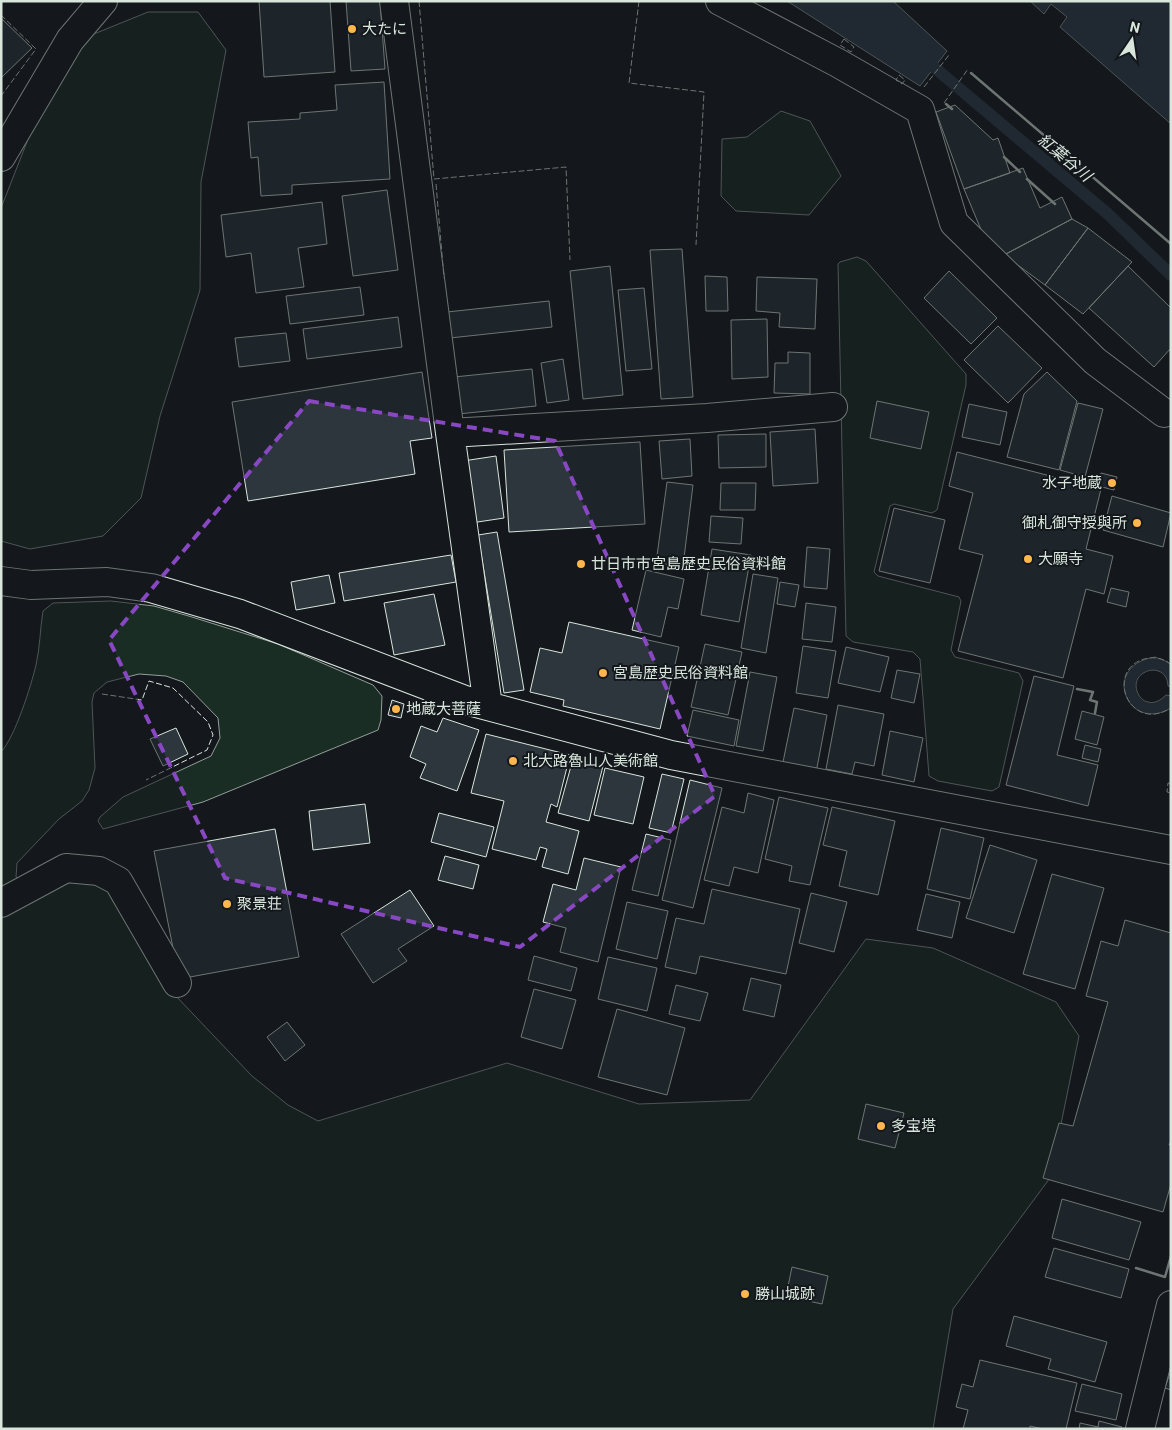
<svg xmlns="http://www.w3.org/2000/svg" width="1172" height="1430" font-family="Roboto,'Noto Sans JP',sans-serif">
<rect width="100%" height="100%" fill="#14181c"/>
<path fill="#1a2d24" stroke="#939e99" d="M 148,12 L 198,12 L 226,50 L 201,182 L 200,290 L 160,416 L 141,498 L 103,536 L 30,549 L 1,541 L 1,208 L 34,124 L 84,38 Z
M 781,111 L 810,121 L 841,176 L 809,215 L 736,211 L 721,196 L 722,139 L 747,137 Z
M 857,257 L 866,261 L 966,374 L 966,385 L 937,510 L 932,513 L 894,504 L 890,506 L 874,572 L 878,576 L 959,597 L 961,601 L 951,650 L 955,657 L 1019,673 L 1023,681 L 999,787 L 992,791 L 938,781 L 929,776 L 920,659 L 913,652 L 853,642 L 846,636 L 838,264 L 840,262 Z
M 111,601 L 154,606 L 192,617 L 278,644 L 373,685 L 382,696 L 381,720 L 378,730 L 203,802 L 103,829 L 98,821 L 100,817 L 123,797 L 211,756 L 220,738 L 218,718 L 183,682 L 166,676 L 139,674 L 107,682 L 94,693 L 92,702 L 95,768 L 89,790 L 82,801 L 59,819 L 17,863 L 16,877 L 37,893 C 62,884 86,874 110,891 L 175,995 L 252,1076 L 288,1105 L 318,1121 L 507,1063 L 639,1104 L 750,1100 L 866,939 L 933,948 L 1056,1002 L 1079,1036 L 1050,1178 L 953,1309 L 933,1429 L 1,1429 L 1,752 C 15,737 31,686 36,665 C 40,648 40,629 43,611 L 53,603 Z"/>
<path fill="#2f3f4d" stroke="#939e99" d="M 787,1 L 893,1 L 947,51 L 920,86 Z
M 1030,1 L 1171,1 L 1171,124 L 1060,27 L 1067,17 L 1051,4 L 1044,14 Z
M 1155,657 L 1168,662 L 1171,665 L 1171,687 L 1168,686 C 1167,660 1130,669 1137,691 C 1139,697 1143,701 1148,702 C 1155,704 1161,700 1166,695 L 1171,696 L 1171,708 C 1128,734 1099,666 1155,657 Z"/>
<g fill="none" stroke-linecap="round" stroke-linejoin="round">
<path stroke="#2f3f4d" stroke-width="12" d="M 935,68 L 1108,214 L 1171,275"/>
</g>
<path fill="#2c363c" stroke="#d8e6dc" d="M 259,1 L 330,1 L 335,72 L 264,77 Z
M 346,1 L 380,1 L 385,69 L 351,71 Z
M 1,18 L 32,48 L 1,78 Z
M 384,82 L 390,179 L 292,185 L 292,194 L 261,196 L 258,157 L 251,158 L 248,122 L 300,119 L 300,113 L 337,110 L 335,85 Z
M 955,105 L 993,140 L 998,138 L 1010,173 L 964,189 L 936,112 Z
M 1023,168 L 1040,208 L 1062,197 L 1072,219 L 1004,255 L 987,244 L 964,189 Z
M 387,190 L 398,270 L 353,276 L 342,196 Z
M 322,202 L 327,244 L 298,248 L 304,287 L 256,293 L 251,253 L 226,257 L 221,215 Z
M 1072,219 L 1088,228 L 1045,285 L 1004,255 Z
M 1088,228 L 1132,262 L 1083,314 L 1045,285 Z
M 682,249 L 693,397 L 661,399 L 650,250 Z
M 610,266 L 623,395 L 583,399 L 570,271 Z
M 1128,266 L 1171,308 L 1171,348 L 1154,367 L 1089,308 Z
M 949,271 L 997,318 L 971,344 L 924,298 Z
M 705,276 L 727,277 L 728,311 L 706,311 Z
M 757,277 L 817,279 L 815,329 L 779,327 L 780,313 L 756,311 Z
M 360,287 L 364,315 L 290,324 L 286,296 Z
M 644,288 L 652,369 L 626,371 L 618,290 Z
M 549,301 L 552,327 L 450,338 L 447,312 Z
M 398,317 L 402,347 L 307,359 L 303,329 Z
M 767,319 L 768,377 L 732,379 L 731,320 Z
M 998,326 L 1042,368 L 1008,403 L 964,360 Z
M 286,333 L 290,361 L 239,367 L 235,338 Z
M 788,352 L 810,353 L 810,394 L 774,393 L 775,363 L 788,363 Z
M 563,359 L 569,400 L 547,403 L 541,363 Z
M 532,369 L 536,406 L 458,414 L 454,377 Z
M 422,372 L 432,438 L 410,441 L 415,474 L 248,501 L 232,402 Z
M 1047,372 L 1077,401 L 1059,470 L 1007,457 L 1024,394 Z
M 877,401 L 929,412 L 921,449 L 870,438 Z
M 1078,403 L 1103,409 L 1085,477 L 1060,470 Z
M 969,404 L 1007,412 L 1000,445 L 962,437 Z
M 815,429 L 818,483 L 773,486 L 770,432 Z
M 766,434 L 766,467 L 719,468 L 718,435 Z
M 690,439 L 692,476 L 662,479 L 659,441 Z
M 640,442 L 645,524 L 509,532 L 504,450 Z
M 957,452 L 1101,489 L 1086,549 L 1113,556 L 1104,594 L 1086,589 L 1063,678 L 958,651 L 983,555 L 959,549 L 973,493 L 949,486 Z
M 496,456 L 504,518 L 471,523 L 463,461 Z
M 1101,473 L 1117,477 L 1114,490 L 1098,486 Z
M 667,482 L 693,485 L 683,566 L 656,563 Z
M 721,483 L 756,483 L 755,510 L 720,510 Z
M 1112,496 L 1171,513 L 1163,547 L 1103,530 Z
M 894,508 L 945,520 L 930,583 L 879,571 Z
M 711,516 L 743,518 L 741,544 L 709,542 Z
M 497,532 L 524,690 L 504,693 L 478,535 Z
M 807,547 L 830,549 L 827,589 L 804,587 Z
M 712,549 L 751,555 L 739,622 L 701,615 Z
M 451,555 L 456,582 L 344,601 L 339,573 Z
M 646,570 L 684,579 L 678,609 L 668,607 L 661,637 L 632,630 Z
M 753,574 L 778,578 L 766,653 L 741,648 Z
M 329,575 L 335,603 L 296,610 L 291,582 Z
M 780,582 L 799,585 L 795,607 L 777,604 Z
M 1111,588 L 1129,592 L 1126,607 L 1107,602 Z
M 434,594 L 445,645 L 394,655 L 384,603 Z
M 806,603 L 836,607 L 832,642 L 802,639 Z
M 569,622 L 679,647 L 660,729 L 563,706 L 564,700 L 530,692 L 540,648 L 562,653 Z
M 705,644 L 742,652 L 728,715 L 691,707 Z
M 803,646 L 836,651 L 828,698 L 796,693 Z
M 846,647 L 889,657 L 880,692 L 838,683 Z
M 897,670 L 920,674 L 914,703 L 891,698 Z
M 750,672 L 777,677 L 763,751 L 736,746 Z
M 1034,676 L 1074,686 L 1057,755 L 1098,765 L 1088,806 L 1006,785 Z
M 392,700 L 404,704 L 401,718 L 388,715 Z
M 838,705 L 884,714 L 874,766 L 855,762 L 852,774 L 826,769 Z
M 794,708 L 827,715 L 816,773 L 782,767 Z
M 693,710 L 739,720 L 734,746 L 687,736 Z
M 1082,711 L 1104,717 L 1097,745 L 1075,739 Z
M 443,718 L 479,730 L 457,791 L 420,778 L 426,764 L 410,757 L 421,726 L 437,732 Z
M 176,728 L 188,754 L 163,766 L 150,739 Z
M 890,731 L 923,738 L 914,782 L 882,775 Z
M 486,734 L 570,755 L 557,807 L 551,804 L 546,822 L 579,831 L 568,874 L 542,867 L 547,849 L 540,847 L 536,860 L 492,849 L 504,801 L 471,793 Z
M 1085,745 L 1101,749 L 1098,762 L 1082,758 Z
M 573,759 L 603,766 L 589,821 L 558,813 Z
M 605,768 L 644,777 L 633,824 L 594,815 Z
M 662,774 L 684,779 L 671,833 L 649,828 Z
M 690,780 L 722,788 L 693,908 L 662,900 Z
M 748,793 L 774,800 L 758,873 L 734,867 L 729,886 L 704,880 L 722,807 L 744,813 Z
M 779,797 L 828,808 L 810,885 L 789,881 L 792,866 L 765,859 Z
M 365,804 L 370,843 L 313,850 L 309,811 Z
M 832,807 L 895,821 L 878,895 L 839,886 L 847,851 L 823,845 Z
M 439,813 L 494,827 L 486,857 L 431,842 Z
M 941,828 L 984,838 L 970,899 L 927,889 Z
M 275,829 L 299,957 L 179,979 L 154,851 Z
M 646,834 L 671,840 L 658,896 L 632,890 Z
M 990,845 L 1037,860 L 1014,933 L 966,918 Z
M 445,856 L 479,865 L 473,889 L 438,880 Z
M 584,858 L 621,867 L 598,962 L 560,952 L 566,928 L 543,922 L 553,884 L 576,890 Z
M 1052,874 L 1104,888 L 1075,989 L 1023,974 Z
M 712,889 L 800,909 L 786,974 L 700,956 L 696,974 L 665,967 L 676,918 L 704,924 Z
M 410,890 L 434,926 L 398,949 L 407,961 L 373,983 L 341,934 Z
M 811,893 L 847,902 L 834,952 L 799,943 Z
M 926,894 L 960,902 L 952,938 L 917,930 Z
M 627,902 L 668,911 L 657,959 L 616,949 Z
M 1125,920 L 1171,933 L 1171,1141 L 1169,1145 L 1171,1146 L 1171,1184 L 1163,1212 L 1043,1178 L 1059,1123 L 1073,1126 L 1108,1002 L 1086,996 L 1101,941 L 1118,946 Z
M 534,956 L 577,968 L 571,991 L 528,980 Z
M 608,957 L 657,968 L 647,1011 L 598,999 Z
M 751,978 L 781,985 L 774,1017 L 743,1010 Z
M 676,985 L 708,993 L 700,1021 L 669,1014 Z
M 534,989 L 576,1000 L 562,1049 L 521,1037 Z
M 617,1009 L 685,1028 L 667,1095 L 598,1077 Z
M 287,1022 L 305,1045 L 285,1061 L 267,1037 Z
M 866,1104 L 904,1113 L 895,1148 L 858,1139 Z
M 1062,1199 L 1141,1222 L 1129,1260 L 1052,1238 Z
M 1054,1248 L 1129,1269 L 1121,1298 L 1045,1277 Z
M 792,1267 L 828,1276 L 822,1304 L 786,1296 Z
M 1014,1316 L 1107,1342 L 1095,1382 L 1048,1369 L 1051,1359 L 1006,1346 Z
M 980,1360 L 1077,1383 L 1066,1429 L 1043,1429 L 1030,1426 L 1030,1429 L 963,1429 L 968,1410 L 956,1407 L 962,1384 L 973,1387 Z
M 1171,1370 L 1171,1390 L 1165,1388 Z
M 1082,1384 L 1122,1394 L 1116,1420 L 1075,1411 Z
M 1099,1421 L 1122,1427 L 1121,1429 L 1079,1429 L 1080,1423 L 1098,1427 Z"/>
<g fill="none" stroke-linecap="round" stroke-linejoin="round">
<defs>
<path id="street" d="M 394,1 L 450,433 L 488,706
M 720,1 L 838,63 L 920,110 L 954,223 L 1095,361 L 1164,413
M 1,157 L 70,40 L 103,1
M 450,433 L 707,418 L 833,407
M 1,581 L 31,585 L 107,582 L 151,588 L 240,614 L 465,700 L 671,755 L 1171,850
M 1,903 L 66,868 L 99,871 L 118,881 L 177,983
M 1140,1429 L 1171,1305"/>
</defs>
<use href="#street" stroke="#d8e6dc" stroke-width="30"/>
<use href="#street" stroke="#14181c" stroke-width="28"/>
<path stroke="#d8e6dc" stroke-width="1" stroke-dasharray="6 2.5" stroke-linecap="butt" d="M 419,1 L 434,179 L 566,167 L 570,260
M 639,1 L 629,83 L 704,92 L 696,245
M 1,15 L 36,49 L 1,96
M 844,39 L 854,47 L 851,52 L 840,45 Z
M 899,75 L 905,80 L 902,84 L 896,80 Z
M 924,87 L 949,55
M 944,103 L 968,69
M 436,184 L 444,278
M 1171,665 C 1165,659 1157,657 1149,658 C 1103,665 1127,735 1171,708
M 102,694 L 142,700 L 149,681 L 173,688 L 208,722 L 213,735 L 207,750 L 146,780
M 1171,783 L 1168,783 L 1167,792 L 1171,793"/>
<path stroke="#d8e6dc" stroke-width="2.5" d="M 971,73 L 1171,244
M 946,104 L 952,109
M 1004,157 L 1020,172
M 1027,179 L 1055,204
M 1077,689 L 1093,692 L 1090,700 L 1097,702 L 1095,713
M 1136,1268 L 1165,1277 L 1171,1256"/>
</g>
<path d="M0 0H1172V1430H0ZM 309,401 L 555,441 L 715,796 L 520,947 L 225,878 L 109,640 Z" fill="#14181c" fill-opacity=".55" fill-rule="evenodd"/>
<path fill="none" stroke="#8948c3" stroke-width="4" stroke-dasharray="10 6" stroke-linejoin="round" d="M 309,401 L 555,441 L 715,796 L 520,947 L 225,878 L 109,640 Z"/>
<g fill="#ffb74d" stroke="#14181c" stroke-width="2">
<circle cx="352" cy="29" r="5"/>
<circle cx="1112" cy="483" r="5"/>
<circle cx="1137" cy="523" r="5"/>
<circle cx="1028" cy="559" r="5"/>
<circle cx="581" cy="564" r="5"/>
<circle cx="603" cy="673" r="5"/>
<circle cx="396" cy="709" r="5"/>
<circle cx="513" cy="761" r="5"/>
<circle cx="227" cy="904" r="5"/>
<circle cx="881" cy="1126" r="5"/>
<circle cx="745" cy="1294" r="5"/>
</g>
<g text-anchor="middle" stroke-width="4" stroke-linejoin="round" paint-order="stroke">
<g font-size="15" fill="#d8e6dc" stroke="#14181c" text-anchor="start">
<text x="362" y="34">大たに</text>
<text x="1102" y="488" text-anchor="end">水子地蔵</text>
<text x="1127" y="528" text-anchor="end">御札御守授與所</text>
<text x="1038" y="564">大願寺</text>
<text x="591" y="569">廿日市市宮島歴史民俗資料館</text>
<text x="613" y="678">宮島歴史民俗資料館</text>
<text x="406" y="714">地蔵大菩薩</text>
<text x="523" y="766">北大路魯山人美術館</text>
<text x="237" y="909">聚景荘</text>
<text x="891" y="1131">多宝塔</text>
<text x="755" y="1299">勝山城跡</text>
</g>
<g font-size="16" font-style="italic" fill="#d8e6dc" stroke="#14181c">
<text transform="translate(1065 157) rotate(40)" y="6">紅葉谷川</text>
</g>
</g>
<rect width="1172" height="1430" fill="none" stroke="#d8e6dc" stroke-width="5"/>
<g transform="translate(1132 40) rotate(13)" stroke="#14181c" stroke-width="4" paint-order="stroke">
<path d="M0-4L9 19L0 12L-9 19Z" fill="#d8e6dc"/>
<text y="-8" font-size="14" font-weight="bold" text-anchor="middle" fill="#d8e6dc">N</text>
</g>
</svg>
